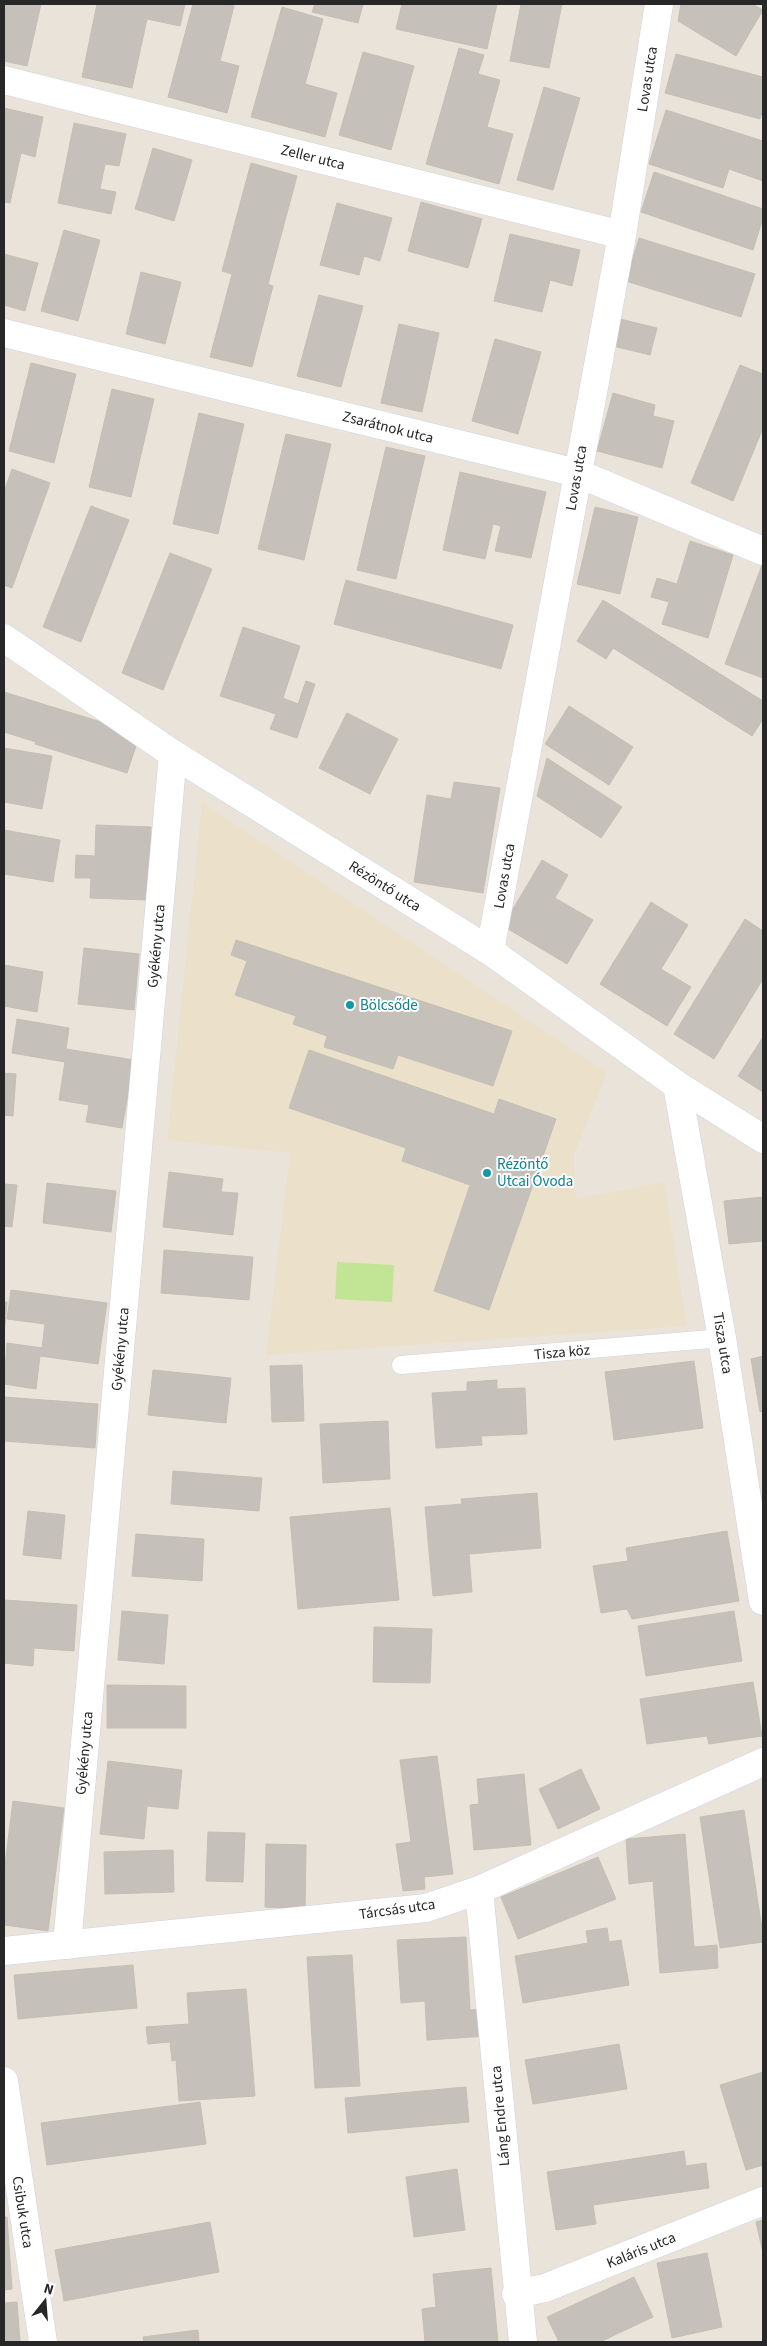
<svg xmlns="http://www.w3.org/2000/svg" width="767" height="2346" font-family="'Source Sans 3',sans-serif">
<rect width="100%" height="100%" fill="#eae3d9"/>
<path fill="#ebe0c9" d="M 202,802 L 607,1072 L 574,1155 L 576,1199 L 664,1182 L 687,1326 L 266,1355 L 290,1153 L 167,1140 Z"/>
<path fill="#c1e594" d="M 337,1262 L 394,1265 L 392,1302 L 335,1299 Z"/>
<path fill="#c5c0b9" stroke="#c4bfb4" d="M 4,4 L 41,4 L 27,66 L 4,61 Z
M 97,4 L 185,4 L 180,26 L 147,19 L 132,88 L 82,77 Z
M 193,4 L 226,4 L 234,6 L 220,61 L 239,66 L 227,113 L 168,97 Z
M 315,4 L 363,4 L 358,23 L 312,12 Z
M 402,4 L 497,4 L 487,49 L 396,29 Z
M 521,4 L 562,4 L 549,68 L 510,61 Z
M 681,4 L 752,4 L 763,10 L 736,56 L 678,21 Z
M 282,7 L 323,19 L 305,84 L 337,93 L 325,137 L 251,117 Z
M 459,48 L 484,55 L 478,74 L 500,80 L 487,127 L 513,134 L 499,184 L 426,164 Z
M 363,52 L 414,66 L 391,150 L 339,135 Z
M 676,54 L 763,77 L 763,109 L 760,119 L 665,93 Z
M 544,87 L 580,98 L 553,190 L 517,180 Z
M 4,108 L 43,117 L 35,157 L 21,153 L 10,203 L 4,202 Z
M 666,110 L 763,141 L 763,181 L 729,169 L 723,188 L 649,164 Z
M 74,123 L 126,134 L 119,166 L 105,164 L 100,189 L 116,192 L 111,214 L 58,203 Z
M 153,148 L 192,160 L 174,221 L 135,209 Z
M 251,163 L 297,176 L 268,284 L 273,286 L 252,367 L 210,357 L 232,274 L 222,271 Z
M 654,172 L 763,209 L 763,218 L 753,250 L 641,212 Z
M 421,202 L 482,219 L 468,268 L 408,251 Z
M 337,203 L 392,218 L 380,261 L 364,256 L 359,275 L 320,265 Z
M 64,230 L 100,240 L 78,321 L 41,311 Z
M 510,234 L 580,250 L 572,286 L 550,280 L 542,312 L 494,301 Z
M 639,238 L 755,274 L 741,317 L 626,281 Z
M 4,254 L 38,263 L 25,311 L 4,305 Z
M 141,272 L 181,282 L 165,344 L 126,334 Z
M 319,295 L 363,306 L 341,387 L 297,376 Z
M 620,319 L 657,328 L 650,355 L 613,346 Z
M 399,324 L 439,333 L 422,412 L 381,403 Z
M 495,339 L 541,352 L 518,434 L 472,421 Z
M 31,363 L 76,374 L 54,463 L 9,451 Z
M 740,365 L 763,374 L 763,428 L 733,501 L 691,483 Z
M 112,389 L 154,399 L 131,497 L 89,487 Z
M 613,393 L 655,405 L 653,416 L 674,421 L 662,468 L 597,451 Z
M 199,413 L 244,424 L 218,534 L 173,524 Z
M 286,434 L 331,444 L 304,560 L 258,549 Z
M 386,447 L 425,456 L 396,579 L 357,570 Z
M 12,469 L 50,483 L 12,588 L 4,585 L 4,492 Z
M 460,472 L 546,492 L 531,558 L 495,551 L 501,526 L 493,524 L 485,559 L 443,550 Z
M 91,506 L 129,520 L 81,642 L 43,627 Z
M 595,507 L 638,517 L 620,594 L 577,584 Z
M 690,541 L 733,555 L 708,638 L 662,624 L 669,602 L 651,597 L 657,578 L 677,584 Z
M 170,553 L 212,569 L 163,690 L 122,673 Z
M 762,565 L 763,565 L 763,678 L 725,664 Z
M 346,580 L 513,625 L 501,669 L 334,624 Z
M 603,600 L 763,701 L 763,719 L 752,736 L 613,648 L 606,659 L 577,641 Z
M 243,627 L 300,646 L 283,698 L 298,704 L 306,681 L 315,684 L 297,738 L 270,729 L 276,714 L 220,696 Z
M 4,692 L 140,734 L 127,773 L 35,744 L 36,742 L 4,732 Z
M 569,706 L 633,747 L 609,785 L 545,744 Z
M 347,713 L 398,739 L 370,794 L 319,768 Z
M 4,748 L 52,756 L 42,809 L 4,802 Z
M 547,758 L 622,807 L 601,838 L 537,796 Z
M 454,782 L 500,788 L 483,893 L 414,882 L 427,795 L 451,799 Z
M 96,825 L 151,827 L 148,900 L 90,898 L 91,878 L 75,878 L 76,855 L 95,856 Z
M 4,830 L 60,840 L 53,882 L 4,874 Z
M 542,860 L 568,875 L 555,898 L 593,920 L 567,964 L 503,926 Z
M 651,902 L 688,925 L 661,969 L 691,987 L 667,1026 L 600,984 Z
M 745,919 L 763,931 L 763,979 L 714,1059 L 674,1034 Z
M 236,940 L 512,1031 L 493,1086 L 398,1055 L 393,1069 L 324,1047 L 327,1036 L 293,1024 L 296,1016 L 235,995 L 247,961 L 231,955 Z
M 84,948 L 139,954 L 134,1010 L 78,1004 Z
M 4,965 L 43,972 L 37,1012 L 4,1006 Z
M 17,1019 L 69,1028 L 66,1049 L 134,1060 L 122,1128 L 86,1122 L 89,1105 L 59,1100 L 65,1062 L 12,1053 Z
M 763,1037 L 763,1092 L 738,1076 Z
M 309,1050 L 494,1114 L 499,1099 L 556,1119 L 489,1310 L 434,1291 L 470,1185 L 402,1161 L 406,1148 L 289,1108 Z
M 4,1073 L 16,1074 L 13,1116 L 4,1115 Z
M 169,1172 L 223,1179 L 221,1192 L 238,1193 L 233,1235 L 163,1227 Z
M 47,1183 L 116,1191 L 111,1232 L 43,1223 Z
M 4,1184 L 17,1185 L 12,1227 L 4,1226 Z
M 763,1197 L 763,1241 L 729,1244 L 724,1201 Z
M 164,1250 L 253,1257 L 249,1300 L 161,1293 Z
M 11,1290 L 107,1303 L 98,1364 L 40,1356 L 36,1389 L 4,1384 L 7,1343 L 42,1348 L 45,1324 L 7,1319 Z
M 4,1302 L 7,1302 L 4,1335 Z
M 763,1356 L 763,1411 L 760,1412 L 751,1359 Z
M 694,1361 L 703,1428 L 614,1440 L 605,1372 Z
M 302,1365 L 304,1421 L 272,1422 L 270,1366 Z
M 153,1370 L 231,1378 L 226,1423 L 148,1415 Z
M 497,1380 L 497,1389 L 525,1388 L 527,1434 L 481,1436 L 482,1445 L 436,1448 L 432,1393 L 467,1391 L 467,1382 Z
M 4,1397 L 98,1404 L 95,1448 L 4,1441 Z
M 388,1421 L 390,1479 L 323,1483 L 320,1424 Z
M 173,1471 L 262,1478 L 259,1511 L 171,1504 Z
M 537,1493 L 541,1548 L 469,1554 L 472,1592 L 433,1596 L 425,1507 L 462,1504 L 461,1499 Z
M 390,1508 L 399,1600 L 298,1609 L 290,1517 Z
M 28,1511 L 65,1515 L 61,1559 L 23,1555 Z
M 727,1531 L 739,1601 L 632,1619 L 627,1609 L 601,1613 L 593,1566 L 628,1561 L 626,1548 Z
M 136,1534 L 204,1539 L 202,1581 L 132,1576 Z
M 4,1600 L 77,1605 L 74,1651 L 34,1648 L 33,1666 L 4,1663 Z
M 122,1611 L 168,1615 L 164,1664 L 118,1660 Z
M 734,1611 L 742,1661 L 646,1676 L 638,1626 Z
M 374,1627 L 432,1629 L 430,1683 L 373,1682 Z
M 753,1682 L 762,1736 L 709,1744 L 707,1736 L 647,1744 L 640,1699 Z
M 107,1685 L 186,1686 L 186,1728 L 107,1728 Z
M 437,1756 L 453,1874 L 424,1877 L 425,1889 L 403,1891 L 396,1844 L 411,1842 L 400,1760 Z
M 108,1761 L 182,1770 L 178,1809 L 147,1806 L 144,1839 L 100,1834 Z
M 581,1769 L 600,1809 L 558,1829 L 539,1789 Z
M 524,1774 L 531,1845 L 474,1850 L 470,1805 L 479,1804 L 477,1779 Z
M 13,1801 L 64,1808 L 48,1931 L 4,1925 L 4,1872 Z
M 744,1810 L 761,1923 L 763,1923 L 763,1942 L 720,1948 L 700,1817 Z
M 208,1832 L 245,1833 L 243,1882 L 206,1881 Z
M 685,1834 L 694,1947 L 717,1945 L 718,1968 L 660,1973 L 653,1881 L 629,1884 L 626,1839 Z
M 266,1844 L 306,1845 L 305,1909 L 265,1907 Z
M 173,1850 L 174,1892 L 105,1894 L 104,1852 Z
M 598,1857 L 616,1899 L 518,1939 L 501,1897 Z
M 607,1928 L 609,1942 L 621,1940 L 629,1985 L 523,2003 L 515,1956 L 588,1943 L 586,1931 Z
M 466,1937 L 470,2010 L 486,2009 L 487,2036 L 427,2040 L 425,2001 L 401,2003 L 397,1940 Z
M 352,1955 L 360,2086 L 315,2088 L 307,1957 Z
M 133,1965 L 137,2008 L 18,2019 L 14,1975 Z
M 246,1989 L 255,2096 L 179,2101 L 176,2060 L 172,2061 L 170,2042 L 148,2044 L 146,2027 L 189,2024 L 187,1993 Z
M 619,2044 L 627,2089 L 533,2104 L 525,2060 Z
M 763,2072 L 763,2165 L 746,2170 L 720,2085 Z
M 466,2087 L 469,2122 L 348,2133 L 345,2098 Z
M 200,2102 L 206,2144 L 47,2165 L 41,2123 Z
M 684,2151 L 686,2166 L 706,2163 L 709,2188 L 593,2205 L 596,2224 L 556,2230 L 547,2172 Z
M 457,2169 L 465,2230 L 414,2237 L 406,2177 Z
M 4,2217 L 7,2217 L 12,2289 L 4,2290 Z
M 763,2220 L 763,2253 L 756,2222 Z
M 210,2222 L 219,2272 L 64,2301 L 55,2250 Z
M 707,2253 L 722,2327 L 672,2338 L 657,2263 Z
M 491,2268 L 498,2342 L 425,2342 L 422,2309 L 436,2307 L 433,2274 Z
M 634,2277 L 653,2317 L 600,2342 L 559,2342 L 547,2317 Z
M 17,2302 L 20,2342 L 4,2342 L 4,2303 Z
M 198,2330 L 199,2342 L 144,2342 L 143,2337 Z"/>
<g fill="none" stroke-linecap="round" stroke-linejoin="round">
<defs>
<path id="lane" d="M 401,1365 L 722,1338"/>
<path id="street" d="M 4,80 L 622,235
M 4,333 L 577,473 L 763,551
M 490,951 L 622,235 L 659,4
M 677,1085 L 763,1139
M 479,1890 L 523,2342
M 67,1945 L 173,754
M 4,2081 L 43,2342
M 516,2294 L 545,2288 L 763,2201"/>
<path id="secondary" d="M 4,638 L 173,754 L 490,951 L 677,1085 L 722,1338 L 763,1601
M 4,1951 L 426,1908 L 479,1890 L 763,1762"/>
</defs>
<use href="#lane" stroke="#cfd2e0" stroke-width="19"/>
<use href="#street" stroke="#cfd2e0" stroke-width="29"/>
<use href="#secondary" stroke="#cfd2e0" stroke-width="29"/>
<use href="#lane" stroke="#fff" stroke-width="18"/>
<use href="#street" stroke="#fff" stroke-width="28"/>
<use href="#secondary" stroke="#fff" stroke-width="28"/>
</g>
<g fill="#0f9aa8" stroke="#fff" stroke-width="2">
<circle cx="350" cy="1005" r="5"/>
<circle cx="487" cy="1173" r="5"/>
</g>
<g text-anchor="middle" stroke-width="4" stroke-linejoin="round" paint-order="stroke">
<g font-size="15" fill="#272727" stroke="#fff">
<text transform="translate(647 79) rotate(-81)" y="5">Lovas utca</text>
<text transform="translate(313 157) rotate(14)" y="5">Zeller utca</text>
<text transform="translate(388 427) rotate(14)" y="5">Zsarátnok utca</text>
<text transform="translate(576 478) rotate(-80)" y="5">Lovas utca</text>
<text transform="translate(504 876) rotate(-80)" y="5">Lovas utca</text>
<text transform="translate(385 886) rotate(32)" y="5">Rézöntő utca</text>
<text transform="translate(156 946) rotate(-85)" y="5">Gyékény utca</text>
<text transform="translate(723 1343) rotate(81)" y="5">Tisza utca</text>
<text transform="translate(120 1349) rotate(-85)" y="5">Gyékény utca</text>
<text transform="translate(562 1352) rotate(-5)" y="5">Tisza köz</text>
<text transform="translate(84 1753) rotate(-85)" y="5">Gyékény utca</text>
<text transform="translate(397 1909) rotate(-8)" y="5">Tárcsás utca</text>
<text transform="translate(500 2116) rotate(-95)" y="5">Láng Endre utca</text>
<text transform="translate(23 2212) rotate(81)" y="5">Csibuk utca</text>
<text transform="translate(641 2250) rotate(-22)" y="5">Kaláris utca</text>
</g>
<g font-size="15" fill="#0d838f" stroke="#fff" text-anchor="start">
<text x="360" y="1010">Bölcsőde</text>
<text x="497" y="1169">Rézöntő<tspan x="497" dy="17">Utcai Óvoda</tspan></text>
</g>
</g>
<rect width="767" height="2346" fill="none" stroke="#272727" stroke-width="10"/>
<g transform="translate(45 2301) rotate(17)" stroke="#ffffff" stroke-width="4" paint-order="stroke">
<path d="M0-4L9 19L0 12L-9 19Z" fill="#272727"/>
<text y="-8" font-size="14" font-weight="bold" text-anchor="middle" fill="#272727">N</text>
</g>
</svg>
